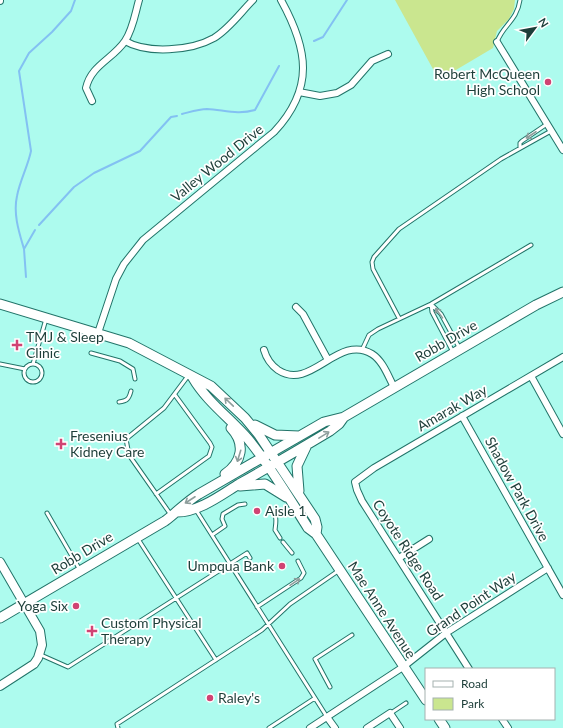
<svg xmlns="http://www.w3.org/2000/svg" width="563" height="728" font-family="Lato,sans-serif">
<rect width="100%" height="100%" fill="#adfbee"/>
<path fill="#cae68f" d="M 395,0 L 515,0 L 514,9 L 509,19 L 497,31 L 493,48 L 439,80 Z"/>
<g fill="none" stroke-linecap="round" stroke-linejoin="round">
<path stroke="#83c1f2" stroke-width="2" d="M 314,41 L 323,37 L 347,0
M 182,114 C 190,112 199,109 207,109 C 224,110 238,115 255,110 L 279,66
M 39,225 L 74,187 L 94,173 L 140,151 L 171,117 L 177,116
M 24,249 C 19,232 13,214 17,196 C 20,180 28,166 31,151 L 19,71 L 29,53 L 52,32 L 71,11 L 75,0
M 26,277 L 24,249 L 35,230"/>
<defs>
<path id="service" d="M 497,42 C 503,25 517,21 520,0
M 520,148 L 520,143 L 522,141 L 547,124
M 431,304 L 432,312 L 453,352
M 431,304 L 441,314 L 460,349
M 399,318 L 373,269 L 372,262 L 374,257 L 399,229 L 501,159 L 551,131
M 362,350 L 369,335 L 378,329 L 431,304 L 531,245
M 91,353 L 120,361 L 133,369 L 135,379
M 0,364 L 25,369
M 33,364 L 46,319
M24 373a9 9 0 1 1 18 0a9 9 0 1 1-18 0Z
M 119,402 C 127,401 129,399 131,391
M 156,494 L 209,456 L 212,447 L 210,443 L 175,395
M 196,510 L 315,698
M 269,510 C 278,515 276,521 275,530 L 280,538
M 47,513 L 80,570
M 171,515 L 129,455 L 126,439 L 164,408 L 188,376
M 212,535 L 225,526 L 222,519 L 223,514 L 238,505 L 245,504
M 138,539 L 216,660
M 283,542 L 292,553
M 257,607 L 301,578 L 304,573 L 298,561
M 41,655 L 68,667 L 247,553 L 250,558
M 330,687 L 315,659 L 352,635
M 391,713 L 406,703
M 118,728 L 117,724 L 262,630 L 290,604 L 338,571
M 269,728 L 315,698 L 327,717"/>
<path id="minor" d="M 0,1 L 0,0
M 125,41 C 147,54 191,51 214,38 C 229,29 241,12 253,0
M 497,42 L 563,150
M 299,92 L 320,96 L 337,93 L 351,85 L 372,61 L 388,54
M 92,101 L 86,88 C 91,65 113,59 125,41 C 133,29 135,14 139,0
M 296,307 L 303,314 L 328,360
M 98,333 L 116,279 L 124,264 L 143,240 L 274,132 C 315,88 308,49 281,0
M 264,350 C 266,357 271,365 278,370 C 311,392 338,333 372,354 C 383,361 388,376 394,387
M 531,376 L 563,434
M 462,416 L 563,595
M 399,558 L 429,539
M 469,669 L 362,501 L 357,490 L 355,482 L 374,468 L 563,357
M 327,717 L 335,728
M 502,719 L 508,728
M 310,728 L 403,667 L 446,633 L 548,568
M 367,728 L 390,713 L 400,728"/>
<path id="tertiary" d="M 0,562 L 40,631 L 42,645 L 38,658 L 34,664 L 0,686"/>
<path id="secondary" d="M 0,304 L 129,343 L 211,386 L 245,418 L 259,435 L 315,519 L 317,527 L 316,534
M 193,378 C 207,402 231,419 248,439 C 271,467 289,498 308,528 L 316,534 L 426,700
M 255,425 L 275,435 L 299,436
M 225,474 C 242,462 246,444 231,428
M 240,486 L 265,484 L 286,497
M 299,491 L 297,466 L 306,447
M 177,512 C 199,512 221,495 239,484 C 269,467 300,449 330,431 L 339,424 L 344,417
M 0,618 L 165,521 C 177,512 186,502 199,494 L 324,422 L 344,417 L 536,305 L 563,292
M 439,719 L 445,728"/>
</defs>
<use href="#service" stroke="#227469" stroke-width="5"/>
<use href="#minor" stroke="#227469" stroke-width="8"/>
<use href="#tertiary" stroke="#227469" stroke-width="10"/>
<use href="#secondary" stroke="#227469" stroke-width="11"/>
<use href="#service" stroke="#fff" stroke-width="3"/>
<use href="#minor" stroke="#fff" stroke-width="6"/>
<use href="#tertiary" stroke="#fff" stroke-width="8"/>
<use href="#secondary" stroke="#fff" stroke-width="9"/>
</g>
<defs><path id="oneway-shaft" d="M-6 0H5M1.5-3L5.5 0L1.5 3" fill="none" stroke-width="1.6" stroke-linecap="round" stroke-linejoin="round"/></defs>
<g stroke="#8e9e9c">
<use href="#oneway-shaft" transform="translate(531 135) rotate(147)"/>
<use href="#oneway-shaft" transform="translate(439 313) rotate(-126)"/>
<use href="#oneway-shaft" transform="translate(229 402) rotate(-136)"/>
<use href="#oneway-shaft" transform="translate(324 435) rotate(-31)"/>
<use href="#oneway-shaft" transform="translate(239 456) rotate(107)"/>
<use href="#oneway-shaft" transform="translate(190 500) rotate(147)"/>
<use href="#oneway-shaft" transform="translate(295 582) rotate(-34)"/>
</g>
<g fill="#d04373" stroke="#fff" stroke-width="1.5">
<circle cx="548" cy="82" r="4"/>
<path d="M15 339h4v4h4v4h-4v4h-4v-4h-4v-4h4z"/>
<path d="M59 438h4v4h4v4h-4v4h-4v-4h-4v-4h4z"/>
<circle cx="257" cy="511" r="4"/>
<circle cx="282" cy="566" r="4"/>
<circle cx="76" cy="606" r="4"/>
<path d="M90 625h4v4h4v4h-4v4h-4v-4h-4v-4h4z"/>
<circle cx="210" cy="698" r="4"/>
</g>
<g text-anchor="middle" stroke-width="3.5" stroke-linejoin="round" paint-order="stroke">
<g font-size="14" fill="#1d3e39" stroke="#fff" text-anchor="start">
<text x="540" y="79" text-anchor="end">Robert McQueen<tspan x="540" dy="16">High School</tspan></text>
<text x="26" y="342">TMJ &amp; Sleep<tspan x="26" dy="16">Clinic</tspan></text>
<text x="70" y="441">Fresenius<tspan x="70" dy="16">Kidney Care</tspan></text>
<text x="265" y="516">Aisle 1</text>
<text x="274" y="571" text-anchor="end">Umpqua Bank</text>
<text x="68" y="611" text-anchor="end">Yoga Six</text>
<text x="101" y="628">Custom Physical<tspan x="101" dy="16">Therapy</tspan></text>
<text x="218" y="703">Raley's</text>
</g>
<g font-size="14" fill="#1d3e39" stroke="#fff">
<text transform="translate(217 163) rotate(-39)" y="5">Valley Wood Drive</text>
<text transform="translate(446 341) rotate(-30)" y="5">Robb Drive</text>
<text transform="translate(452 408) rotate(-30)" y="5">Amarak Way</text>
<text transform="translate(517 489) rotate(61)" y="5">Shadow Park Drive</text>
<text transform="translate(408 550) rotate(57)" y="5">Coyote Ridge Road</text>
<text transform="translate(82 553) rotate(-31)" y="5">Robb Drive</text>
<text transform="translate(471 604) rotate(-34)" y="5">Grand Point Way</text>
<text transform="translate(382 610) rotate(57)" y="5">Mae Anne Avenue</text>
</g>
</g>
<rect x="425" y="668" width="130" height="52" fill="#ffffff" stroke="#a5b2b0"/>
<rect x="433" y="681" width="20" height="6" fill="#ffffff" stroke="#a5b2b0"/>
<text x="461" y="688" font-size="12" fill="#1d3e39">Road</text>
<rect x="433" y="698" width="20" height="12" fill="#cae68f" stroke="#a5b2b0"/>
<text x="461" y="708" font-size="12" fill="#1d3e39">Park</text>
<g transform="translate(535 28) rotate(58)" stroke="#ffffff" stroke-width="3" paint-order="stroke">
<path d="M0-3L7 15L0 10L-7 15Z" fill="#1d3e39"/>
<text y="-6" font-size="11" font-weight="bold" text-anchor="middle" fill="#1d3e39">N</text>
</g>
</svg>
